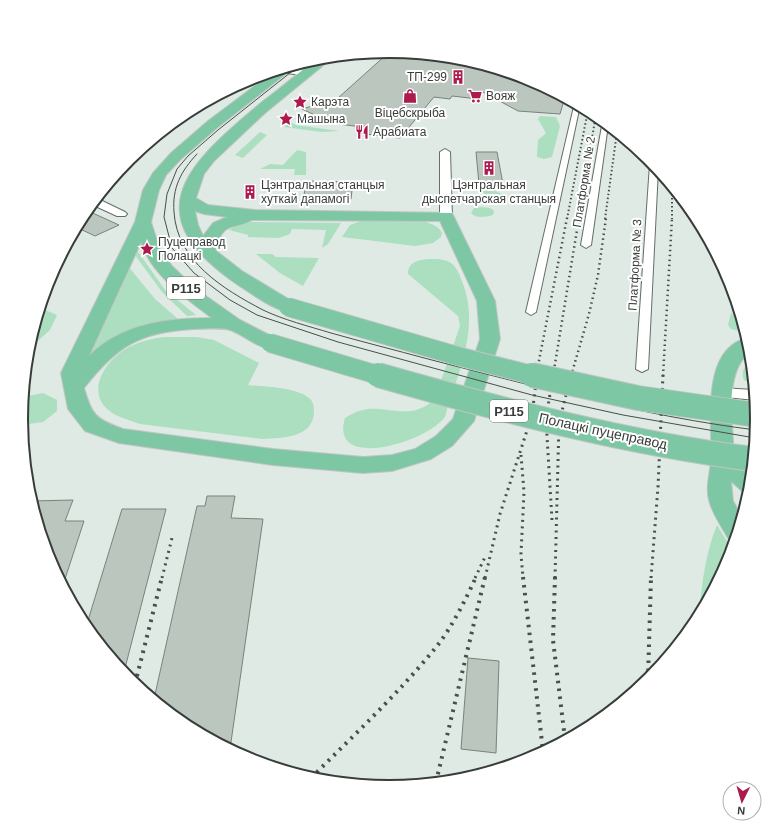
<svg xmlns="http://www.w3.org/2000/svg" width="778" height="837" font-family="Helvetica,sans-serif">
<rect width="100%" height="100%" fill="#deeae3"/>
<path fill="#acdfc0" d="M 540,116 L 556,117 L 560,126 L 552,157 L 544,159 L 537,157 L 538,140 L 546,133 L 538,119 Z
M 290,122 L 296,125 L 339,131 L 322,132 L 284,127 Z
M 260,132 L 267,135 L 243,158 L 235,155 Z
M 297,150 L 306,152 L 306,175 L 294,175 L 295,169 L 260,169 L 270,164 L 283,165 Z
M 499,184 L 502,189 L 495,191 L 507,196 L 504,199 L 489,198 L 480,189 L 483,185 Z
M 481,207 L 490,208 L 494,211 L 493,215 C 485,217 477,219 471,213 L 474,208 Z
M 364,220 C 382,220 433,214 442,233 L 441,237 L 433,243 L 415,246 L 342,237 L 350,225 Z
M 252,222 L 341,223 L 328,244 L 322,248 L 326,230 L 292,229 L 290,234 L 279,238 L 248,237 L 248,235 L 229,230 L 241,223 Z
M 134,246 L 165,290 L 196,315 L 187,316 L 162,292 L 132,251 Z
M 256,254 L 272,254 L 276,257 L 319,258 L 303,286 L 280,273 Z
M 428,259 C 451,258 456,263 463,284 C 479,326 460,369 447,409 C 446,412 446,416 444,418 C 426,442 329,472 345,418 C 371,401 384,413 411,411 C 420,410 427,405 434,401 L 460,326 L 458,316 L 408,274 C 408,262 418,260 428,259 Z
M 128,266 L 155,299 L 178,319 C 144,323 115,334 89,356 Z
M 45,310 L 57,315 L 50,330 L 31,347 L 30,357 L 27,359 L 28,346 L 39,311 Z
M 731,313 L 743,323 L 745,332 L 731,329 L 728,325 Z
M 164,337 L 197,337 L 214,340 L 259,363 L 248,385 C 265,387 295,387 309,398 C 313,401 314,406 314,411 C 314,438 282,438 263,439 L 140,424 C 129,420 116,417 107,409 C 87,390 105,362 124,350 C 136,342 150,339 164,337 Z
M 751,358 L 754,384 L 744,380 C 740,372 746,365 751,358 Z
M 43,393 L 57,400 L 57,411 L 43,422 L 22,425 L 23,397 Z
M 717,525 L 732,550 L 729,560 L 699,615 C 702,584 705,554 717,525 Z"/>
<path fill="#bbc6bf" stroke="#79837d" d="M 395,51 L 414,53 L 411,56 L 468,63 L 476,62 L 530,79 L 565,97 L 560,114 L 518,111 L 483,92 L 478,99 L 452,96 L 450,99 L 434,97 L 400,138 L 357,133 L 362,127 L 315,121 L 319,117 L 302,109 L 338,98 L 387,54 L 391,54 Z
M 476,152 L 497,152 L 503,184 L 479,184 Z
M 307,181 L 353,182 L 351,199 L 303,199 Z
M 86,210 L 119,225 L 95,236 L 76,227 Z
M 207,496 L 235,496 L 231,518 L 263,519 L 230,749 L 184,724 L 154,699 L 197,506 L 205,506 Z
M 73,500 L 65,521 L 84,521 L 63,585 L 49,559 L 31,501 Z
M 122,509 L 166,509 L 124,672 L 86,627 Z
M 468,658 L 499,661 L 496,753 L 461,749 Z"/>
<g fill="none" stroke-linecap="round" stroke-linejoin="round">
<defs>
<path id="pedestrian" d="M 575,102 L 580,105 L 536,312 L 531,315 L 526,312 Z
M 603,120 L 608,125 L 591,245 L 586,248 L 581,245 Z
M 652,162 L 658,169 L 648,369 L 642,372 L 636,369 L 650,164 Z"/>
<path id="minor" d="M 285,67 L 307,70 L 311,73 L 307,76 L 281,72 L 281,69 Z
M 445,149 L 450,152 L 452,216 L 446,220 L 440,216 L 440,152 Z
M 96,198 L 125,212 L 127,214 L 125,216 L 117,216 L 91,204 Z
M 721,388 L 754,390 L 755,400 L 716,396 L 713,393 L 716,390 Z"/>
<path id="primary" d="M 332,56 L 331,59 L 265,113 L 214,161 L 204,174 L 196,198 L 208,205 L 255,210 L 452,213 L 495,301 L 500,339 L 474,421 L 452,446 L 431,459 L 392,471 L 363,473 L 273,465 L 119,443 L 85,431 L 68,409 L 61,373 L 135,222 L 143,190 L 153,173 L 171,153 L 208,121 L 276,70 L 294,65 L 293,68 L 218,127 L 181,159 L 166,175 L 159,190 L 151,222 L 160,250 L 172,266 L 196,289 L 240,320 L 277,339 L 280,343 L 277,347 C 259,352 246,335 230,330 C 220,327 204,329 194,329 C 139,332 117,346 84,388 C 92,416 96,419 123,429 L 273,449 L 363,457 L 392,455 L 415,449 L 436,436 L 453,419 L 480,339 L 477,301 L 440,221 L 252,220 C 231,231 224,220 215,250 L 242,271 L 295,303 L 297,307 L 295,311 C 279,315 254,295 241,287 C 133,215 185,166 262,102 C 277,91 291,79 305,68 C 310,65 315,59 320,57 C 323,56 328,56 332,56 ZM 195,211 L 204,214 L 227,217 L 213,223 L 203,236 L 198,225 ZM 141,242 C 151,275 186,298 212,318 C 169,318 121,323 89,356 Z
M 747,338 L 750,352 C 723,372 733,427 734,457 L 752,473 L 749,493 L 742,491 L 731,481 L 733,501 L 742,517 L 735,540 L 728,538 C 722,527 712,513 709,500 C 705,485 711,472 711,458 C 713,423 700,350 747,338 Z"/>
</defs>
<use href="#pedestrian" stroke="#646e67" stroke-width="2"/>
<use href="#minor" stroke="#646e67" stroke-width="2"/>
<use href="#primary" stroke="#c3c5c4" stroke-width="2"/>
<use href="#pedestrian" fill="#fff" fill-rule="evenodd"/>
<use href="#minor" fill="#fff" fill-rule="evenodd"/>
<use href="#primary" fill="#7ec7a5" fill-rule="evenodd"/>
<path stroke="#494f4b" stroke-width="1" d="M 305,61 L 218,130 L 188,156 L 177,169 L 167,194 L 164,217 L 172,248 L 194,273 L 230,300 L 257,315 L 338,342 L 532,395 L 623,415 L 755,438
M 302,68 L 315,58
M 197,154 C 181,171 172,188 174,212 C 177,261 223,289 263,310 C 284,320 308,326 331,333 C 363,342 395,350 428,359 C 537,387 644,416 756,430"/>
<path stroke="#494f4b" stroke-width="2" stroke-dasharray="1.5 2.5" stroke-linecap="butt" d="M 672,186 L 672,219
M 567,219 L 588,110
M 579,219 L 596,114
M 605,219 L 617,132"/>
<path stroke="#494f4b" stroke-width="2.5" stroke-dasharray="1.5 3.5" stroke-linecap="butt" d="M 536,376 L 567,218
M 553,376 L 579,218
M 571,376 L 589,314 L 598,275 L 606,218
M 663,376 L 672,218"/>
<path stroke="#494f4b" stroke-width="3" stroke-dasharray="2 4.5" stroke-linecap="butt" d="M 521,455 L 524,492 L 521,554 L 523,578
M 552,520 L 546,419 L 553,375
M 162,578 L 173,534
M 475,578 L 486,555
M 485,578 L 500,514 L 532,415 L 537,375
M 555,578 L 559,423 L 571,375
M 651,578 L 658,487 L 663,375"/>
<path stroke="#494f4b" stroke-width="4" stroke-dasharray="2.5 5.5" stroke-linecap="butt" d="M 523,577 L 543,751
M 555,577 L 553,640 L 565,739
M 648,679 L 651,577
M 135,684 L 162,577
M 311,778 C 354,735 399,693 437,646 C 452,627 466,599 476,577
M 436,782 L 485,577"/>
<defs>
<path id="primary-bridge-far1" d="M 288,307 L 461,357 L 536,376
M 270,343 L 381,376"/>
<path id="primary-bridge" d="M 378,375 C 501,410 626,443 753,459
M 532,375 L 638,398 L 757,415"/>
</defs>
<use href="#primary-bridge-far1" stroke="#c3c5c4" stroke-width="20" stroke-linecap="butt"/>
<use href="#primary-bridge" stroke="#c3c5c4" stroke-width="26" stroke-linecap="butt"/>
<use href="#primary-bridge-far1" stroke="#7ec7a5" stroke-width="18"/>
<use href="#primary-bridge" stroke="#7ec7a5" stroke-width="24"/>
</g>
<defs>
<symbol id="building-bare" viewBox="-9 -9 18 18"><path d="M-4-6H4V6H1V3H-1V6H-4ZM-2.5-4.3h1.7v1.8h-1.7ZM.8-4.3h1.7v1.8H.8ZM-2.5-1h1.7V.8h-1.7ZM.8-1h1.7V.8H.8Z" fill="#ad1a4d" stroke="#fff" stroke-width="2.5" paint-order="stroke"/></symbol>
<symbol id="shop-bare" viewBox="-9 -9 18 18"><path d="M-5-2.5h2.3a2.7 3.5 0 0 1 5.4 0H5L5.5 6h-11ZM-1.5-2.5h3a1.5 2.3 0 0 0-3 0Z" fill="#ad1a4d" stroke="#fff" stroke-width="2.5" paint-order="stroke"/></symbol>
<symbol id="supermarket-bare" viewBox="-9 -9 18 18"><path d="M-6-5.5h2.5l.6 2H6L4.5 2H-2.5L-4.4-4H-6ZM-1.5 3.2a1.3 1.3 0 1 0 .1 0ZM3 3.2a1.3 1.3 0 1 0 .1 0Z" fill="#ad1a4d" stroke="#fff" stroke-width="2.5" paint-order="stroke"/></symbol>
<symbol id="sight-bare" viewBox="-9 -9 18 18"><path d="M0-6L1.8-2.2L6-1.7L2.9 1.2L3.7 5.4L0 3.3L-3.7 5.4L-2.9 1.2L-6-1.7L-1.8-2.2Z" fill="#ad1a4d" stroke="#fff" stroke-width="2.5" paint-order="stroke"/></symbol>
<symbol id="restaurant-bare" viewBox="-9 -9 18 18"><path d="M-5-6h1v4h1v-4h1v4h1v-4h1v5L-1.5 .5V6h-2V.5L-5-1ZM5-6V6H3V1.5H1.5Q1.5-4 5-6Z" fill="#ad1a4d" stroke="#fff" stroke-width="2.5" paint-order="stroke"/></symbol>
</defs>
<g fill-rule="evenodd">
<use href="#building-bare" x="448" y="67" width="20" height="20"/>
<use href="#shop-bare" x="400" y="86" width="20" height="20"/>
<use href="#supermarket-bare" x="465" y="86" width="20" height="20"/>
<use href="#sight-bare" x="290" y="92" width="20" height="20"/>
<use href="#sight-bare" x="276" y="109" width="20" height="20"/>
<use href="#restaurant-bare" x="352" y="122" width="20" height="20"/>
<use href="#building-bare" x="479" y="158" width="20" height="20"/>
<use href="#building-bare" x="240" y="182" width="20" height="20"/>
<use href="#sight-bare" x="137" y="239" width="20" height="20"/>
</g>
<g text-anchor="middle" stroke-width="4" stroke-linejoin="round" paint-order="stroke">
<g font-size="12" fill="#383d3a" stroke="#fff" text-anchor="start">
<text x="447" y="81" text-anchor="end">ТП-299</text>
<text x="486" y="100">Вояж</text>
<text x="311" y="106">Карэта</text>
<text x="410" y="117" text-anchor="middle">Віцебскрыба</text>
<text x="297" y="123">Машына</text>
<text x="373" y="136">Арабиата</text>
<text x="261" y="189">Цэнтральная станцыя<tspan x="261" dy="14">хуткай дапамогі</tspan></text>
<text x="489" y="189" text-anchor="middle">Цэнтральная<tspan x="489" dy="14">дыспетчарская станцыя</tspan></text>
<text x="158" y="246">Пуцеправод<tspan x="158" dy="14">Полацкі</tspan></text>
</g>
<g font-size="12" fill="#383d3a" stroke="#fff">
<text transform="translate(584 182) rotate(-81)" y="4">Платформа № 2</text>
<text transform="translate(635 265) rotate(-87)" y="4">Платформа № 3</text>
</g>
<g fill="#fff" stroke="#747775" stroke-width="1">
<rect x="167" y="277" width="38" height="22" rx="3"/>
<rect x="490" y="400" width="38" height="22" rx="3"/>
</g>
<g font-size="13" font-weight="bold" fill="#383d3a">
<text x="186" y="293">Р115</text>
<text x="509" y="416">Р115</text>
</g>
<g font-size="14" fill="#383d3a" stroke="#fff">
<text transform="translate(603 431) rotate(12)" y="5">Полацкі пуцеправод</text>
</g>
</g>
<path d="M0 0H778V837H0ZM28 419a361 361 0 1 1 722 0a361 361 0 1 1-722 0Z" fill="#fff" fill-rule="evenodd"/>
<path fill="none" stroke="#383d3a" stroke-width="2" d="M28 419a361 361 0 1 1 722 0a361 361 0 1 1-722 0Z"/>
<g transform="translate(742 801) rotate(185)"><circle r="19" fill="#ffffff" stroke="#afb1b0"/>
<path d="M0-3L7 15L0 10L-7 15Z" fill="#ad1a4d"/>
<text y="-6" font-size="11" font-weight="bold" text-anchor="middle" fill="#383d3a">N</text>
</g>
</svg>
